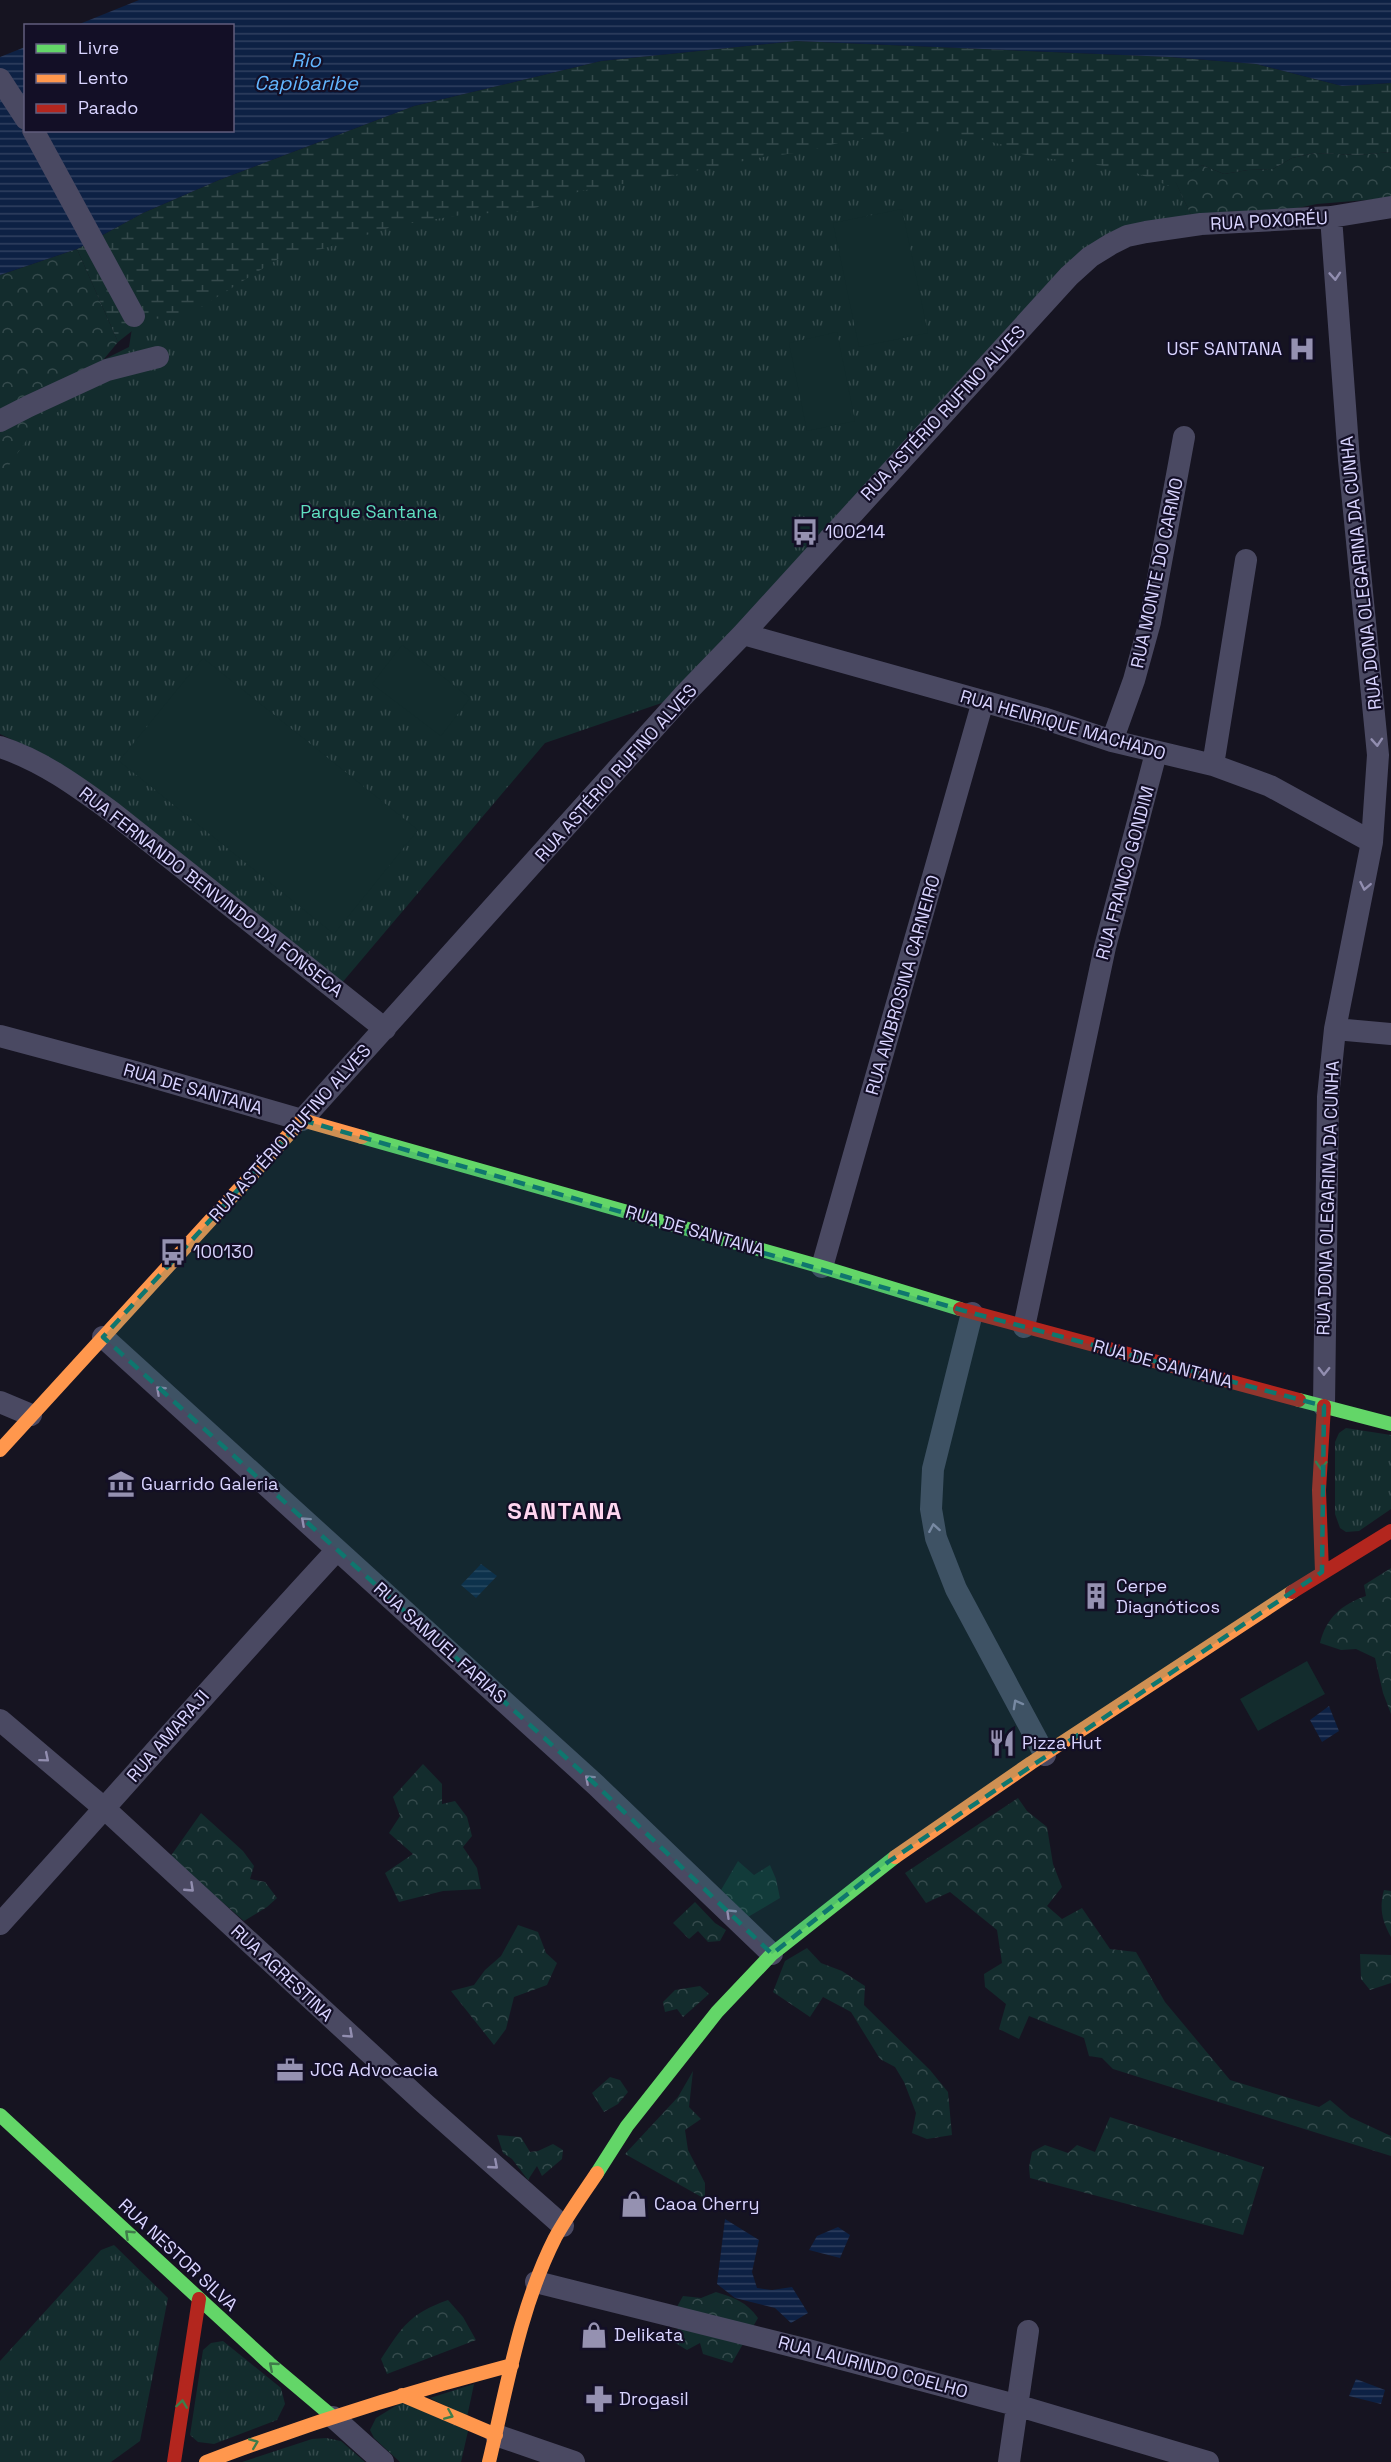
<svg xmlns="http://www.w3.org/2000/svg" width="1391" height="2462" font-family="'Space Grotesk',sans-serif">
<defs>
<pattern id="grass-tufts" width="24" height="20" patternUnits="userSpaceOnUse" patternTransform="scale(1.5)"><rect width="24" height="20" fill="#132c2d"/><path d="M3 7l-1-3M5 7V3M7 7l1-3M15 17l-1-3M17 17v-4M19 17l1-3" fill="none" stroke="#354a4c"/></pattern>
<pattern id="forest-crowns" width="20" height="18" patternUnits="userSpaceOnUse" patternTransform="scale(1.5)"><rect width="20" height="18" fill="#132c2d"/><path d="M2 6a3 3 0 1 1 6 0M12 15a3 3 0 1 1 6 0" fill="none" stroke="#354a4c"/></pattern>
<pattern id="wetland-marsh" width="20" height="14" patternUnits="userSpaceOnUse" patternTransform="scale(1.5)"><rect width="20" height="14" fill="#132c2d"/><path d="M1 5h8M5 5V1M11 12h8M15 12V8" fill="none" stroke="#354a4c"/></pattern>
<pattern id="water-rules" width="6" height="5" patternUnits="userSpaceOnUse" patternTransform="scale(1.5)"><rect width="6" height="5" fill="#0d2144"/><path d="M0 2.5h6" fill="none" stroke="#304060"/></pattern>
</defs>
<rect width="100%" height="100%" fill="#161421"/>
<path fill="url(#grass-tufts)" d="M 1030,104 L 1173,176 L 1191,215 L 1106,251 L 682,696 L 545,743 L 341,984 L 43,754 L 0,734 L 0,426 L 101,361 L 129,347 L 134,316 L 105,262 Z
M 1346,1428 L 1391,1435 L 1391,1509 L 1359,1531 L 1346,1532 L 1340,1528 L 1335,1514 L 1335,1442 L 1339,1433 Z
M 114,2245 L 168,2298 L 140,2441 L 111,2462 L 0,2462 L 0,2361 L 101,2250 Z
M 223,2341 L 281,2388 L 285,2404 L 277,2420 L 214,2444 L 198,2442 L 190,2435 L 203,2350 L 211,2343 Z
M 474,2384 L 467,2417 L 430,2398 Z
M 402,2402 L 468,2431 L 461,2462 L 400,2462 L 374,2438 L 370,2430 L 376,2418 Z
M 326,2438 L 341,2441 L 365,2462 L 242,2462 L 312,2439 Z"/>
<path fill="url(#forest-crowns)" d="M 1391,152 L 1391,198 L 1317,204 L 1283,211 L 1191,215 L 1175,181 L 1202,165 L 1224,174 L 1248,170 L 1273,169 L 1292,158 L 1315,153 L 1357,155 Z
M 77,249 L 118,342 L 66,405 L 31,434 L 0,478 L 0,275 Z
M 1391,1568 L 1391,1714 L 1383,1693 L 1375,1658 L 1356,1649 L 1341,1650 L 1320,1643 C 1326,1618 1342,1604 1366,1596 L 1364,1585 Z
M 423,1764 L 442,1784 L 442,1804 L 455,1801 L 467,1817 L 472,1836 L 463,1847 L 477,1868 L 481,1889 L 443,1891 L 399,1902 L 385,1873 L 413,1854 L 389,1833 L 400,1816 L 393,1797 Z
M 1018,1798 L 1027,1811 L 1047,1827 L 1053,1864 L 1062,1887 L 1047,1906 L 1062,1919 L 1082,1908 L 1110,1949 L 1136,1952 L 1165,2002 L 1230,2080 L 1319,2107 L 1330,2100 L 1350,2117 L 1391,2136 L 1391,2156 L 1113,2069 L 1102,2058 L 1089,2056 L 1084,2038 L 1029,2016 L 1019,2039 L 999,2029 L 1006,2004 L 985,1987 L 984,1974 L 1002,1963 L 997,1930 L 950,1892 L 926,1903 L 905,1873 Z
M 201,1813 L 243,1851 L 254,1866 L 250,1879 L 265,1882 L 277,1898 L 267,1907 L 244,1921 L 170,1857 Z
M 738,1861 L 754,1875 L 770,1865 L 776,1879 L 780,1898 L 748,1917 L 721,1890 Z
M 1384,1890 L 1391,1891 L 1391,1937 C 1382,1921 1379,1908 1384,1890 Z
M 695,1902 L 715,1923 L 726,1930 L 720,1941 L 708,1942 L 698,1931 L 689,1939 L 673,1923 Z
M 518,1925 L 538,1932 L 546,1953 L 557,1963 L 547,1985 L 514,1997 L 506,2029 L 494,2045 L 451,1991 L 474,1985 L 485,1970 L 501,1956 Z
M 807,1948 L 821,1963 L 842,1971 L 865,1986 L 864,2005 L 930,2070 L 948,2092 L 952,2135 L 927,2139 L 912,2133 L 916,2113 L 904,2082 L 895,2067 L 880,2059 L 851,2012 L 823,1997 L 810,2017 L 773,1992 L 785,1961 Z
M 1360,1954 L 1391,1955 L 1391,1983 L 1370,1990 L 1361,1979 Z
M 700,1986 L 709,1994 L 683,2017 L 677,2009 L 665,2012 L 663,2002 L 675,1990 Z
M 693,2071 L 689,2107 L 701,2119 L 685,2130 L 688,2150 L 705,2183 L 705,2199 L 625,2154 L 678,2097 Z
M 610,2077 L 620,2080 L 628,2092 L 618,2104 L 604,2112 L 592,2093 Z
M 1110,2117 L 1264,2167 L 1243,2235 L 1030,2178 L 1029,2167 L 1032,2152 L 1045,2145 L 1068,2153 L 1077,2145 L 1095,2152 Z
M 497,2135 L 521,2137 L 530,2152 L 538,2151 L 553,2144 L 563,2150 L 562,2159 L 542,2176 L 537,2166 L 528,2180 L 512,2159 L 503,2153 Z
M 716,2292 C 733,2297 747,2302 758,2318 L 732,2363 L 703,2354 L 700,2343 L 687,2350 L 672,2341 L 678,2329 L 669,2321 L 683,2296 L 701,2298 Z
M 448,2300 L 463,2317 L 476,2340 L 387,2374 L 381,2359 C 403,2326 409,2314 448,2300 Z"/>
<path fill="url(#wetland-marsh)" d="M 796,41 L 1170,57 L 1256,64 L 1342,86 L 1391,83 L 1391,152 L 1357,155 L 1315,153 L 1292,158 L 1273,169 L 1248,170 L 1224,174 L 1202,165 L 1169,186 L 1126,169 L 1044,158 L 1021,154 L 1004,145 L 948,132 L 918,130 L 842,142 L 804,152 L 763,157 L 665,177 L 580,191 L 548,205 L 515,212 L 468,214 L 398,225 L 322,249 L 286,254 L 198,309 L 169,320 L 134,316 L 132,331 L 118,342 L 77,249 L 143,213 L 219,180 L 414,106 L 601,61 Z"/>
<path fill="#132c2d" d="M 902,209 L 928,333 L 859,347 L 833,223 Z
M 837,332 L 855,421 L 807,431 L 789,343 Z
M 402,645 L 470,698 L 441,736 L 372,684 Z
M 203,658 L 418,830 L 334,934 L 119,761 Z
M 1307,1661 L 1325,1694 L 1258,1731 L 1240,1699 Z"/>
<path fill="url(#water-rules)" d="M 139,0 L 1391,0 L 1391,83 L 1342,86 L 1256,64 L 1170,57 L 796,41 L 601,61 L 414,106 L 219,180 L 143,213 L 77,249 L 0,275 L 0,57 L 25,47 L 26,130 L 232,130 L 232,26 L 77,25 Z
M 481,1564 L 497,1576 L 476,1598 L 461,1585 Z
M 1329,1706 L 1339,1731 L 1322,1742 L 1310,1720 Z
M 725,2219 L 759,2240 L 752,2272 L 757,2288 L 772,2290 L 792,2287 L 808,2313 L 791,2323 L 775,2308 L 735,2298 L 717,2284 Z
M 838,2227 L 850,2235 L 840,2258 L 809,2250 L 817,2236 Z
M 1356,2379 L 1385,2390 L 1381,2404 L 1349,2396 Z"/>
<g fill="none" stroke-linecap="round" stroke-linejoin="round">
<path stroke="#4a4962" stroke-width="22" d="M 0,79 L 26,119
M 33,130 L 134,316
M 0,421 L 29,406 L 107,370 L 158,357
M 743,634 L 1043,718 L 1112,741 L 1213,765 L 1270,786 L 1372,842
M 1112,741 L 1134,680 L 1150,622 L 1184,437
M 0,747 C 41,760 78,787 112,812 L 385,1029
M 1213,765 L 1246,560
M 1335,1029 L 1391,1034
M 0,1036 L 142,1074 L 302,1120 L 683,696 L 743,634 L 1069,276 L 1090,257 L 1111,244 L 1127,236 L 1146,232 L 1201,224 L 1331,217 L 1391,207
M 822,1267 L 983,701
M 972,1313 L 933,1469 L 931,1509 L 936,1538 L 956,1589 L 1045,1755
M 1024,1327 L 1105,947 L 1156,753
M 103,1337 L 596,1785 L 772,1954
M 0,1402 L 31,1415
M 1324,1406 L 1328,1097 L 1335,1029 L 1372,842 L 1378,755 L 1349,460 L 1331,217
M 0,1720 L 105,1809 L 424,2103 L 563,2226
M 0,1924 C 113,1800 223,1673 337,1550
M 536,2282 L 804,2349 L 1016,2405 L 1208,2462
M 333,2417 L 383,2462
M 496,2435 L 574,2462
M 1009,2462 L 1028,2331"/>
<path stroke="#63d668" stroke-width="14" d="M 362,1137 L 822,1267 L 960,1309
M 1299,1400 L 1391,1424
M 0,2115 L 269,2363 L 333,2417
M 597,2173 L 627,2126 L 717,2012 L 772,1954 L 895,1857"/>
<path stroke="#ff974d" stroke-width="14" d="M 0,1450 L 302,1120 L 362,1137
M 895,1857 L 1031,1763 L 1292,1592
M 402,2395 L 496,2435
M 206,2462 C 306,2424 408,2392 512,2365
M 489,2462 C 507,2387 520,2307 555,2238 C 567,2216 583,2194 597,2173"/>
<path stroke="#b3261e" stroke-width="14" d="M 960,1309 L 1299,1400
M 1322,1572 L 1319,1490 L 1324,1406
M 1292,1592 L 1391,1531
M 174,2462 L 199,2299"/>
</g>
<defs><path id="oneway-chevron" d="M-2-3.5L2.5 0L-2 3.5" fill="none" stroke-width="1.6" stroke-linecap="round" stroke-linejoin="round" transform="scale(1.5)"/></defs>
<g stroke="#928eb0">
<use href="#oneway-chevron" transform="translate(1335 276) rotate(86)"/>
<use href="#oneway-chevron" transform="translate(1377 742) rotate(86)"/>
<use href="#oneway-chevron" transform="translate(1365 886) rotate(101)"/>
<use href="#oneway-chevron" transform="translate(1324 1371) rotate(91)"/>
<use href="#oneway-chevron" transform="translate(160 1390) rotate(-137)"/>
<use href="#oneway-chevron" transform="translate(305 1521) rotate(-138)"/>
<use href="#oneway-chevron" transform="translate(934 1528) rotate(-100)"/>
<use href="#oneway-chevron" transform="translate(1017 1704) rotate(-119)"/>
<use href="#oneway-chevron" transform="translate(45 1758) rotate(40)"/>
<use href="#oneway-chevron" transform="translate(589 1779) rotate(-138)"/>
<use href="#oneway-chevron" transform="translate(190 1888) rotate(43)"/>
<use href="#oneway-chevron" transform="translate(730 1913) rotate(-136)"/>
<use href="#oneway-chevron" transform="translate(349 2034) rotate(42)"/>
<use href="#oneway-chevron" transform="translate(494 2165) rotate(41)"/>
</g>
<g stroke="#3f7c4a">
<use href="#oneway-chevron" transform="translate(1321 1465) rotate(93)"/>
<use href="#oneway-chevron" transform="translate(129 2234) rotate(-137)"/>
<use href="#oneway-chevron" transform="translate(273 2366) rotate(-139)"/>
<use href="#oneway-chevron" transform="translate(182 2404) rotate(-82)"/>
<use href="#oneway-chevron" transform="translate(449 2415) rotate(23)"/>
<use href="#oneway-chevron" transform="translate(254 2443) rotate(-22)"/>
</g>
<path fill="#0f766e" fill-opacity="0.2" stroke="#0f766e" stroke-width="4.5" stroke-dasharray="12 8" stroke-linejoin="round" d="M 302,1120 L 972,1313 L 1324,1406 L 1322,1572 L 888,1862 L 772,1954 L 596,1785 L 103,1337 Z"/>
<defs>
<symbol id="hospital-bare" viewBox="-9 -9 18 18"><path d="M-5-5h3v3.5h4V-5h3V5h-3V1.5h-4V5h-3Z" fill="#9591b1" stroke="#130f26" stroke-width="2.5" paint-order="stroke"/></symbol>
<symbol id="bus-bare" viewBox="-9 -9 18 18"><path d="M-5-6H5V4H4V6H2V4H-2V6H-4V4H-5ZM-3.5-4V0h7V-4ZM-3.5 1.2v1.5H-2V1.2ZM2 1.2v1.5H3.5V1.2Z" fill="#9591b1" stroke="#130f26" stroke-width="2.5" paint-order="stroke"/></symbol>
<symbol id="museum-bare" viewBox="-9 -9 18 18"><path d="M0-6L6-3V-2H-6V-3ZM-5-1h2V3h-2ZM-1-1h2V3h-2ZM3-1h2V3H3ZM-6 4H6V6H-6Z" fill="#9591b1" stroke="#130f26" stroke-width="2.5" paint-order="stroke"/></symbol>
<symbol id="building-bare" viewBox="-9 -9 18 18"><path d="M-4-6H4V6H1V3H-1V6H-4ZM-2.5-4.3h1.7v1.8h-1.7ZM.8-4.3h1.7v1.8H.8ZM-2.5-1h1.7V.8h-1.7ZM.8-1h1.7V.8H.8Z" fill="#9591b1" stroke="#130f26" stroke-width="2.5" paint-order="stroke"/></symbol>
<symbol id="restaurant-bare" viewBox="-9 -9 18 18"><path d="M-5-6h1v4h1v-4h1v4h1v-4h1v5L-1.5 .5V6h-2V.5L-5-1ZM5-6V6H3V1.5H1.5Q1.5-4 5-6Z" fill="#9591b1" stroke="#130f26" stroke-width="2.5" paint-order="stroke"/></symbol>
<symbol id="office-bare" viewBox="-9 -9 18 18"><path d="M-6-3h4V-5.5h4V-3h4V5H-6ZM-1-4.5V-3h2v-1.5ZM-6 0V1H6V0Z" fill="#9591b1" stroke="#130f26" stroke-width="2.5" paint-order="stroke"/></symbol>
<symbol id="shop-bare" viewBox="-9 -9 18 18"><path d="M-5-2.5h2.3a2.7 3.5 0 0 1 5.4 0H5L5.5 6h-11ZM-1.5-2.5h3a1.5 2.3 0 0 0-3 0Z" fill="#9591b1" stroke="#130f26" stroke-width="2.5" paint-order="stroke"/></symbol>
<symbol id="pharmacy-bare" viewBox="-9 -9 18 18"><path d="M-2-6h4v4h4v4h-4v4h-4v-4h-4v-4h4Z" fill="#9591b1" stroke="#130f26" stroke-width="2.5" paint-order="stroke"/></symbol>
</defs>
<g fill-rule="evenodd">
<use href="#hospital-bare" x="1283" y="330" width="38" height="38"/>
<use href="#bus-bare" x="786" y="513" width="38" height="38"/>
<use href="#bus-bare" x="154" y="1233" width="38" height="38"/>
<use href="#museum-bare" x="102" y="1465" width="38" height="38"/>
<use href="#building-bare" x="1077" y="1577" width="38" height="38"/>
<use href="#restaurant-bare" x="983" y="1724" width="38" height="38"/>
<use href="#office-bare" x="271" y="2051" width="38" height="38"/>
<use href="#shop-bare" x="615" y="2185" width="38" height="38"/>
<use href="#shop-bare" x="575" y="2316" width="38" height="38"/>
<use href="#pharmacy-bare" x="580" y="2380" width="38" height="38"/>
</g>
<g text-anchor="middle" stroke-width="4.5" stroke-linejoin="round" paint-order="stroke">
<g font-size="18" fill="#d9d4ff" stroke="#130f26">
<text transform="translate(1269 221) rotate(-3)" y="6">RUA POXORÉU</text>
<text transform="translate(943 413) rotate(-47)" y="6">RUA ASTÉRIO RUFINO ALVES</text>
<text transform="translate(1157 573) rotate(-78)" y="6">RUA MONTE DO CARMO</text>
<text transform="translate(1361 573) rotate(-96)" y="6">RUA DONA OLEGARINA DA CUNHA</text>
<text transform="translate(1063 725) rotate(16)" y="6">RUA HENRIQUE MACHADO</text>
<text transform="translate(616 773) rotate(-48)" y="6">RUA ASTÉRIO RUFINO ALVES</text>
<text transform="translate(1125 873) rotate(-75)" y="6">RUA FRANCO GONDIM</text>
<text transform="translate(211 892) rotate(38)" y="6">RUA FERNANDO BENVINDO DA FONSECA</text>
<text transform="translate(903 985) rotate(-74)" y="6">RUA AMBROSINA CARNEIRO</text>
<text transform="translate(193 1089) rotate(16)" y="6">RUA DE SANTANA</text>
<text transform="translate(290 1133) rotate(-48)" y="6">RUA ASTÉRIO RUFINO ALVES</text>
<text transform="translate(1328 1198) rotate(-88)" y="6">RUA DONA OLEGARINA DA CUNHA</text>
<text transform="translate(695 1231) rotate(16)" y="6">RUA DE SANTANA</text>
<text transform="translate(1163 1364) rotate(15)" y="6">RUA DE SANTANA</text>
<text transform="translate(440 1643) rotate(42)" y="6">RUA SAMUEL FARIAS</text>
<text transform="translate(168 1736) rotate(-49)" y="6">RUA AMARAJI</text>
<text transform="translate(282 1973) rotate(43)" y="6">RUA AGRESTINA</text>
<text transform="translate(178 2255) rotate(43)" y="6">RUA NESTOR SILVA</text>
<text transform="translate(873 2367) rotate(15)" y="6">RUA LAURINDO COELHO</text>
</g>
<g font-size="18" fill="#d9d4ff" stroke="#130f26" text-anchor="start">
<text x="1282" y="355" text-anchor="end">USF SANTANA</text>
<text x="825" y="538">100214</text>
<text x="193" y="1258">100130</text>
<text x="141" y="1490">Guarrido Galeria</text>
<text x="1116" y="1592">Cerpe<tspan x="1116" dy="21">Diagnóticos</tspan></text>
<text x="1022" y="1749">Pizza Hut</text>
<text x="310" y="2076">JCG Advocacia</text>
<text x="654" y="2210">Caoa Cherry</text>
<text x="614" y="2341">Delikata</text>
<text x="619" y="2405">Drogasil</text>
</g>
<g font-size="18" fill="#5fe0c0" stroke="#130f26">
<text x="369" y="518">Parque Santana</text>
</g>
<g font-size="20" font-style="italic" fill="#62b6ff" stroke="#130f26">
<text x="306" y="67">Rio<tspan x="306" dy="23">Capibaribe</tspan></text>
</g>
<g font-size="24" font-weight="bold" letter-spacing="1.5" fill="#ffd6f0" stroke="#130f26">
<text x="565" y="1519">SANTANA</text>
</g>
</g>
<rect x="24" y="24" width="210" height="108" fill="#130f26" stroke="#625e7d" stroke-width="1.5"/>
<rect x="36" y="44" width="30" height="9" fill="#63d668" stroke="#625e7d" stroke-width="1.5"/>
<text x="78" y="54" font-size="18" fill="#d9d4ff">Livre</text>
<rect x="36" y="74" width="30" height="9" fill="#ff974d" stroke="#625e7d" stroke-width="1.5"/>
<text x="78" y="84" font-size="18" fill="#d9d4ff">Lento</text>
<rect x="36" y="104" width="30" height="9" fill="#b3261e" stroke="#625e7d" stroke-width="1.5"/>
<text x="78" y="114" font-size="18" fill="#d9d4ff">Parado</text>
</svg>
